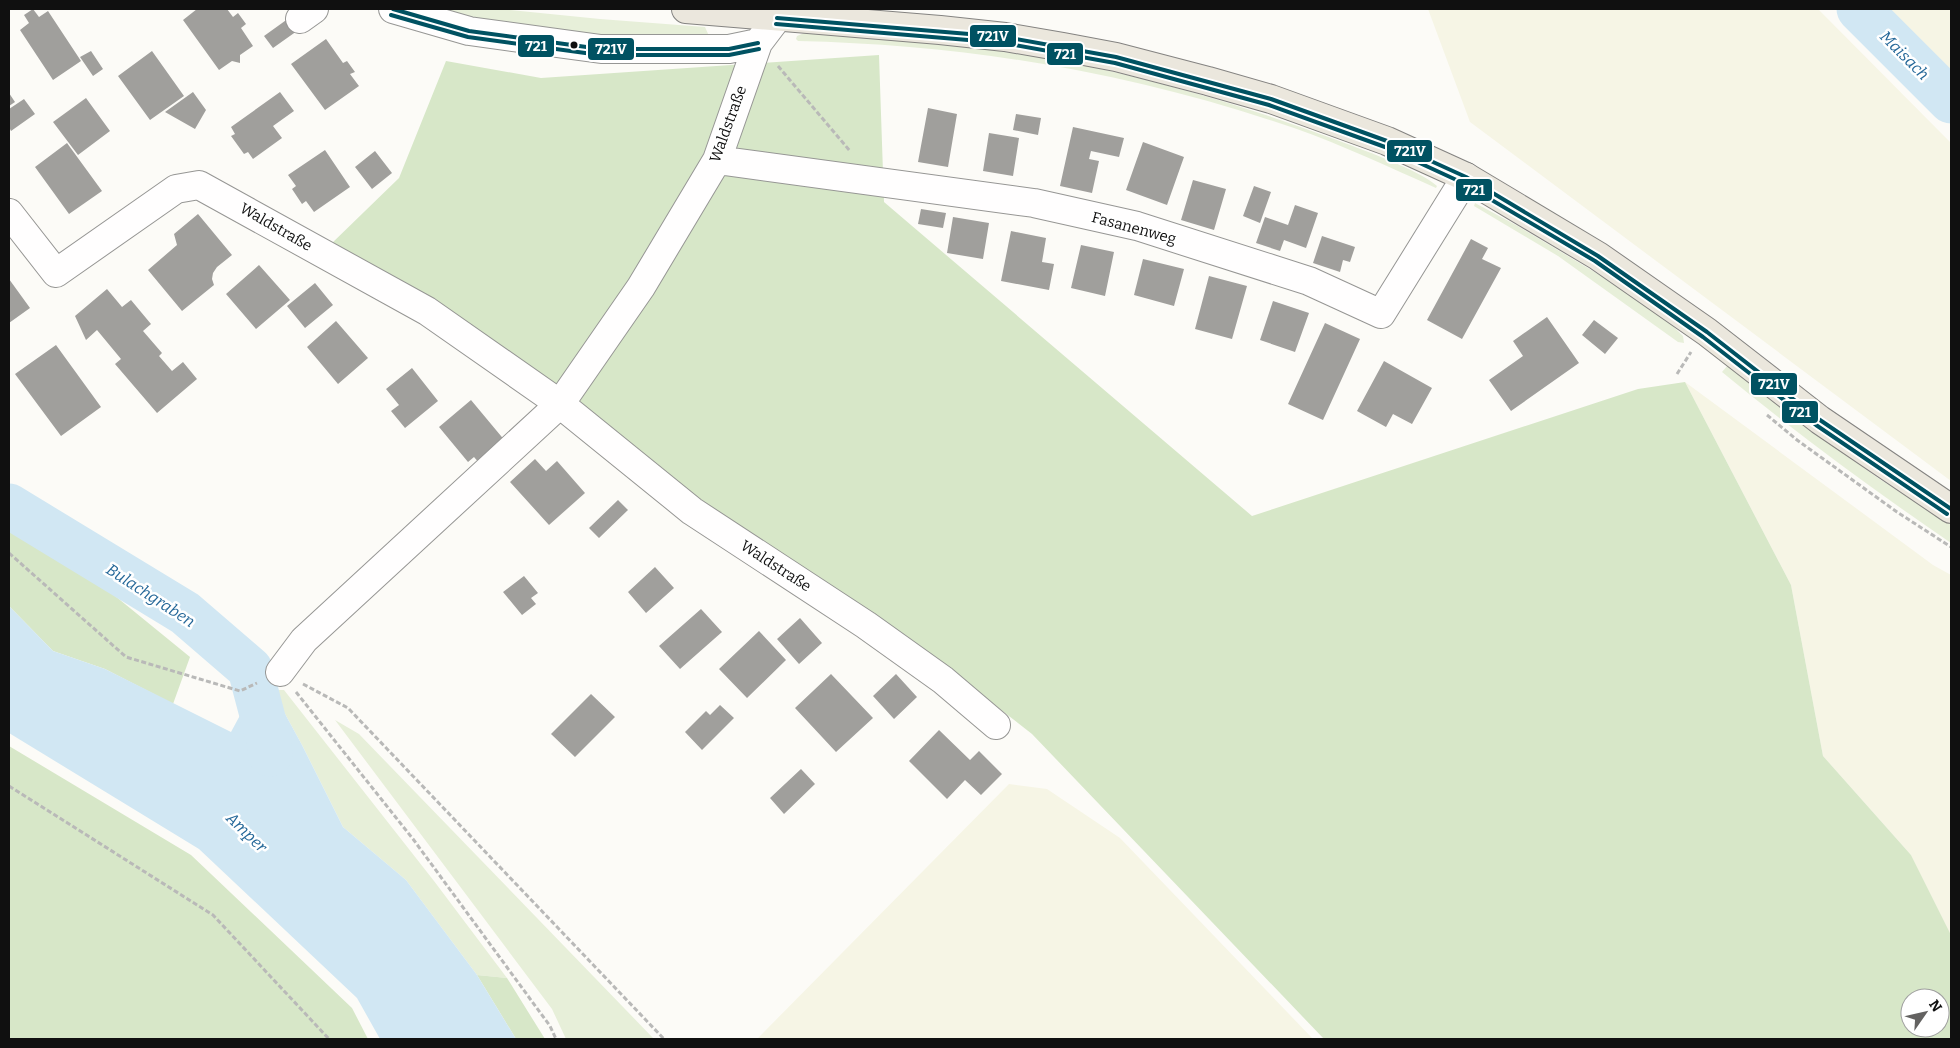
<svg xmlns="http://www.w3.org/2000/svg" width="1960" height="1048" font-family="Bitter,serif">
<rect width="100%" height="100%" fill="#fcfbf7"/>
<path fill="#f6f5e5" d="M 1428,9 L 1818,9 L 1951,143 L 1951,481 L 1470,122 Z
M 1883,9 L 1951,9 L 1951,84 Z
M 1685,382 L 1933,565 L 1951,575 L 1951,935 L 1911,855 L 1823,756 L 1791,585 Z
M 1009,784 L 1047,789 L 1120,838 L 1313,1039 L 757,1039 Z"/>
<path fill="#e7efd9" d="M 432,9 L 500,9 L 600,19 L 705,27 L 709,36 L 610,35 L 532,28 Z
M 804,33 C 901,40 1000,47 1096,68 C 1177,86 1256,110 1334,139 C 1358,148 1420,170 1437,186 L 1436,188 C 1389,167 1342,145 1294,128 C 1129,72 971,45 798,41 L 796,39 L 797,36 Z
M 1475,203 L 1516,225 L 1603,277 L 1670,323 L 1683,336 L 1684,343 L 1678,342 L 1558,256 L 1474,206 Z
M 1728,365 L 1822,438 L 1878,478 L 1951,525 L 1951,543 C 1872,489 1796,433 1722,372 Z
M 272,690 L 284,690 L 434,881 L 507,978 L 477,975 L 406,880 L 343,827 L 302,745 Z
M 335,720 L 359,734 L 654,1039 L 566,1039 L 552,1009 Z"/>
<path fill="#d7e7c8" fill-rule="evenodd" d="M 879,55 L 884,202 L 1252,516 L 1638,389 L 1685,382 L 1791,585 L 1823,756 L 1911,855 L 1951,935 L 1951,1039 L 1324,1039 L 1032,734 L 902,633 L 717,521 L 330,245 L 399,178 L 446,61 L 541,78 ZM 1910,998 L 1940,998 L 1940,1028 L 1910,1028 Z
M 9,506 L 33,529 L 190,657 L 173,704 L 105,669 L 53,651 L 9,606 Z
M 9,746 L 191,855 L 352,1008 L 368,1039 L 9,1039 Z
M 477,975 L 507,978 L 545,1039 L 516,1039 Z"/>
<path fill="#d1e7f3" d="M 9,606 L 53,651 L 105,669 L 231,732 L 251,695 L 272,690 L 302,745 L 343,827 L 406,880 L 477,975 L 516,1039 L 380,1039 L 357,998 L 199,849 L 9,733 Z"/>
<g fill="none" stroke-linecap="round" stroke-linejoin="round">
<path stroke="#d1e7f3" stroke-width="45" d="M 1859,9 L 1951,101
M 9,506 L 185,613 L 250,669 L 269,741 L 270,754"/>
</g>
<path fill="#a09f9c" d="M 33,9 L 39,17 L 48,11 L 81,61 L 53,80 L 20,30 L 29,23 L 24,15 Z
M 197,9 L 227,9 L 233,17 L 238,13 L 246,24 L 241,28 L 253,46 L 240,55 L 240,63 L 232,61 L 219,70 L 183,20 Z
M 296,13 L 304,26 L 273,48 L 264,36 Z
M 326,39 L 343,63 L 347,61 L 355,72 L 350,74 L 359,86 L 325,110 L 291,64 Z
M 91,51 L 103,69 L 93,76 L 80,57 Z
M 152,51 L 184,96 L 150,120 L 118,76 Z
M 193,92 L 206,110 L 195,129 L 165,112 Z
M 280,92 L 294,111 L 273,126 L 282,138 L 253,159 L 248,152 L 244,154 L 231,136 L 235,134 L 231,127 Z
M 9,93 L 15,102 L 9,106 Z
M 86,98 L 110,131 L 78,155 L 53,122 Z
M 24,99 L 35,114 L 11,131 L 9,127 L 9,109 Z
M 928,108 L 957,114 L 948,167 L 918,162 Z
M 1016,114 L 1041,118 L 1038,135 L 1013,130 Z
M 1073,127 L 1124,138 L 1119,157 L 1091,151 L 1089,159 L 1099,161 L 1092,193 L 1060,186 Z
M 989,133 L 1019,138 L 1013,176 L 983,171 Z
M 1143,142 L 1184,157 L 1167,205 L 1126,190 Z
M 67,143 L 102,191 L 69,214 L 35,167 Z
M 325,150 L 350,187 L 314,212 L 306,201 L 302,204 L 292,189 L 296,186 L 288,175 Z
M 375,151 L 392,173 L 372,189 L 355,167 Z
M 1193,180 L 1226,189 L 1214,230 L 1181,220 Z
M 1254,186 L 1271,192 L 1260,223 L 1243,216 Z
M 1295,205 L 1318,213 L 1306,248 L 1284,240 L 1280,251 L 1256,243 L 1265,217 L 1288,225 Z
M 921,209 L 946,213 L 943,228 L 918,224 Z
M 198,214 L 232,255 L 217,267 L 213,273 L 212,279 L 214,285 L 182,311 L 148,270 L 177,245 L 174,234 Z
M 953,217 L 989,223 L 983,259 L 947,253 Z
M 1011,231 L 1046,238 L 1042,262 L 1054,264 L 1049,290 L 1001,281 Z
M 1322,236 L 1355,247 L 1350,262 L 1343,260 L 1340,272 L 1313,263 Z
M 1471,239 L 1488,248 L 1482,259 L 1501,268 L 1462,339 L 1427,320 Z
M 1081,245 L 1114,252 L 1105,296 L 1071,288 Z
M 1143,259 L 1184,269 L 1174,306 L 1134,295 Z
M 259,265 L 290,300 L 256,329 L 226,294 Z
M 1209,276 L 1247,286 L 1232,339 L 1195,329 Z
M 9,279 L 30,308 L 9,323 Z
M 315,283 L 333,305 L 305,328 L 287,306 Z
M 107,289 L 122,307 L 131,300 L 151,324 L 143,331 L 162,353 L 159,356 L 172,371 L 183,362 L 197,379 L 157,413 L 115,364 L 121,359 L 97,330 L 86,340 L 75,316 Z
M 1273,301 L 1309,313 L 1295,352 L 1260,340 Z
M 1547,317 L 1579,363 L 1511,411 L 1489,380 L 1523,356 L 1513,341 Z
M 1594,320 L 1618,338 L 1605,354 L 1582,335 Z
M 336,321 L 368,358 L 338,384 L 307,347 Z
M 1325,323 L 1360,339 L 1323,420 L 1288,404 Z
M 56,345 L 101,407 L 61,436 L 15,374 Z
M 1384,361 L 1432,388 L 1412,424 L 1393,414 L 1386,427 L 1357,411 Z
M 412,368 L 438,401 L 405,428 L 391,411 L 399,405 L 386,389 Z
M 471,400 L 506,442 L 480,464 L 474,457 L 468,462 L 439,427 Z
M 535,459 L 546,471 L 557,461 L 585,493 L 549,525 L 510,482 Z
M 618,500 L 628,510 L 599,538 L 589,528 Z
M 655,567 L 674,588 L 646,613 L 628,592 Z
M 524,576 L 538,593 L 531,598 L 536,604 L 522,615 L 503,592 Z
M 701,609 L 722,632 L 680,669 L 659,646 Z
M 800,618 L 822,643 L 799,664 L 777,639 Z
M 759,631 L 786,660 L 747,698 L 719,669 Z
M 831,674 L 873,718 L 836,752 L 795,708 Z
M 896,674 L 917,697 L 894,719 L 873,696 Z
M 591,694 L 615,717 L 575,757 L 551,734 Z
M 720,705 L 734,718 L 702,750 L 685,732 L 706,711 L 710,715 Z
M 939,730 L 970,760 L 979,751 L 1002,774 L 981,795 L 965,780 L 947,799 L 909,761 Z
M 801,769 L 815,784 L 784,814 L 770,798 Z"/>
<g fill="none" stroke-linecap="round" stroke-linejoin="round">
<defs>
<path id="minor" d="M 393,9 L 469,31 L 601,49 L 729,49 L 758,43
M 300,19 L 314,9
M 717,160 L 1034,203 L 1137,226 L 1309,281 L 1381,314 L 1466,177
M 9,213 L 56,273 L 176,189 L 199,185 L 427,311 L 560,404 L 641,287 L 717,160 L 758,43 L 777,18
M 280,672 L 304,640 L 560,404 L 692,511 L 866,625 L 943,680 L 996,725"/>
<path id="major" d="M 686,9 L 940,30 L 1005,37 L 1063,47 L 1116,57 L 1208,81 L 1271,99 L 1387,141 L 1466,177 L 1598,256 L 1707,332 L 1820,420 L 1951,509"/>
</defs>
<use href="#minor" stroke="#969694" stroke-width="30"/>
<use href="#major" stroke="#848381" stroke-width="30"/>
<path stroke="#b9b9b8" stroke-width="3" stroke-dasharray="5 2.5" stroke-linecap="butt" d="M 778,66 L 850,151
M 1677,374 L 1691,352
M 1767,415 L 1797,440 L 1897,512 L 1951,547
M 9,553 L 126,657 L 240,691 L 257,683
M 303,684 L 348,708 L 664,1039
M 296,692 L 413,839 L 550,1026 L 556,1039
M 9,786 L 213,915 L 329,1039"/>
<use href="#minor" stroke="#fffefe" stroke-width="28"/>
<use href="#major" stroke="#ebe7dd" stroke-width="28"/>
<defs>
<path id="bus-1" d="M 393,9 L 469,31 L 601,49 L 729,49 L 758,43
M 777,18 L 1005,37 L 1116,57 L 1271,99 L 1387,141 L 1466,177 L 1598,256 L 1707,332 L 1820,420 L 1951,509"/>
<path id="bus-2" d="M 391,15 L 468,37 L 600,55 L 729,55 L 759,49
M 776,24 L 1004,43 L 1115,63 L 1269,105 L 1385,147 L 1463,183 L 1595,261 L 1703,337 L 1816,425 L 1947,514"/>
</defs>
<use href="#bus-1" stroke="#fff" stroke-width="8"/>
<use href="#bus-2" stroke="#fff" stroke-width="8"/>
<use href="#bus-1" stroke="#005262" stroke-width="4"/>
<use href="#bus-2" stroke="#005262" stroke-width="4"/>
</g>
<circle fill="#101010" stroke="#fff" stroke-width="2" cx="574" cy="45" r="4.5"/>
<g text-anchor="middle" stroke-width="5" stroke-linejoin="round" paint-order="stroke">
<g font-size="15" fill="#101010" stroke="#fff">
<text transform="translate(728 124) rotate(-70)" y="5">Waldstraße</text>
<text transform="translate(276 227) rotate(30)" y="5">Waldstraße</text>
<text transform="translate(1134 228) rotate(15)" y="5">Fasanenweg</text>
<text transform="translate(776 566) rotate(33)" y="5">Waldstraße</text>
</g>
<g font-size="16" font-style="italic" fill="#246798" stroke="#fff">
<text transform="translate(1905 55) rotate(45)" y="6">Maisach</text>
<text transform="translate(151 595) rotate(33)" y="6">Bulachgraben</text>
<text transform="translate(247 832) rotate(44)" y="6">Amper</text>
</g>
</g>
<g stroke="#fff" stroke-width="2">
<rect x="969" y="24" width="48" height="24" rx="5" fill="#005262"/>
<rect x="517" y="34" width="38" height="24" rx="5" fill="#005262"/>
<rect x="587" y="37" width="48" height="24" rx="5" fill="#005262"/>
<rect x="1046" y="42" width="38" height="24" rx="5" fill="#005262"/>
<rect x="1386" y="139" width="47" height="24" rx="5" fill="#005262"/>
<rect x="1455" y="178" width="38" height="24" rx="5" fill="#005262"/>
<rect x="1750" y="372" width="48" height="24" rx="5" fill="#005262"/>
<rect x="1781" y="400" width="38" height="24" rx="5" fill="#005262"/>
</g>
<g font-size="14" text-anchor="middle" font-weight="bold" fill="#fff">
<text x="993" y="41">721V</text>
<text x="536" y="51">721</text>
<text x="611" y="54">721V</text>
<text x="1065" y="59">721</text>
<text x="1410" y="156">721V</text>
<text x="1474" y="195">721</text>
<text x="1774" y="389">721V</text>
<text x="1800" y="417">721</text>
</g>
<rect width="1960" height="1048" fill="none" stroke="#101010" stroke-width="20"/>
<g transform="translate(1925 1013) rotate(56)"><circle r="24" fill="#ffffff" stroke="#9f9f9f"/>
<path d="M0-4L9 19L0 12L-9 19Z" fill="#636261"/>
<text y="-8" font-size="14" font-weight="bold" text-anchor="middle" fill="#101010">N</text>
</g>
</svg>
